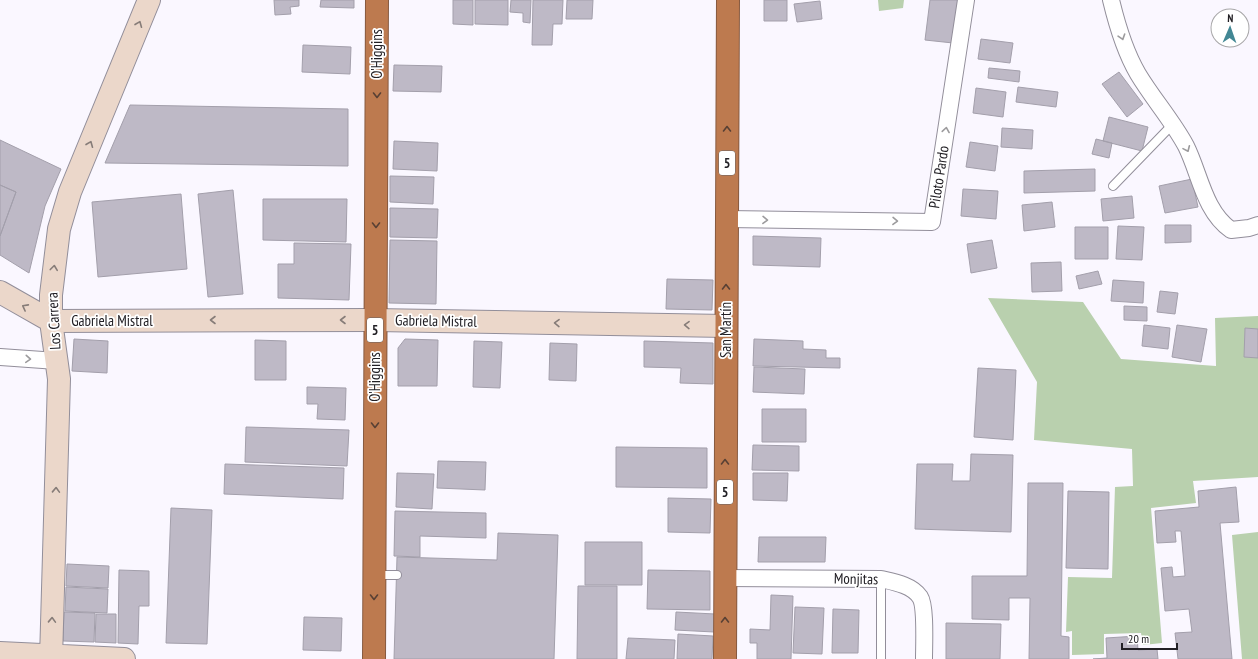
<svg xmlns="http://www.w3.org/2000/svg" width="1258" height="659" font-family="'PT Sans Narrow',sans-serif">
<rect width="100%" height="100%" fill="#faf7ff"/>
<path fill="#b9d0ae" d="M 878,0 L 904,0 L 903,8 L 879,11 Z
M 988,298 L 1083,302 L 1121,359 L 1216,366 L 1215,318 L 1258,316 L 1258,477 L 1193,481 L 1196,503 L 1151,508 L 1162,643 L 1143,645 L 1141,633 L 1104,634 L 1104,654 L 1072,655 L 1072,631 L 1066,632 L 1068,577 L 1112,578 L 1115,487 L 1133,486 L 1132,449 L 1034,440 L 1037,382 Z
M 1258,532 L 1258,659 L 1242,659 L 1232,535 Z"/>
<path fill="#beb9c6" stroke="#a39fab" d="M 274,0 L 299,0 L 299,6 L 290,7 L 291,14 L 275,15 Z
M 321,0 L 354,0 L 354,8 L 320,7 Z
M 453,0 L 473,0 L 473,25 L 453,24 Z
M 475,0 L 508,0 L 508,25 L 475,24 Z
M 511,0 L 531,0 L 530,23 L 523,22 L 523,13 L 510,12 Z
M 533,0 L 563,0 L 562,24 L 553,24 L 552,45 L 532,45 Z
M 567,0 L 593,0 L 592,19 L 566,19 Z
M 764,0 L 787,0 L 787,21 L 764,21 Z
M 930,0 L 958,0 L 953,43 L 925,40 Z
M 820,1 L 822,19 L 797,22 L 794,4 Z
M 981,39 L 1013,43 L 1010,63 L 978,59 Z
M 303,45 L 351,47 L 350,74 L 302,72 Z
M 394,65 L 442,66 L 441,92 L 393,91 Z
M 989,68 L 1020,71 L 1019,82 L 988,78 Z
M 1119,72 L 1143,104 L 1127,117 L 1102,84 Z
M 1018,87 L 1058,92 L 1056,107 L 1016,102 Z
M 976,88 L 1006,92 L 1003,117 L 973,113 Z
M 130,105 L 348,109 L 348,166 L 105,163 Z
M 1109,117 L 1148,127 L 1142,151 L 1103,141 Z
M 1002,128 L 1033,130 L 1032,149 L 1001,147 Z
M 1096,139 L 1112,143 L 1109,158 L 1092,154 Z
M 0,140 L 61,169 L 45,206 L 29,273 L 0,255 L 0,236 L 16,192 L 0,185 Z
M 394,141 L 438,143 L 437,171 L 393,169 Z
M 970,142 L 998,146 L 995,171 L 966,167 Z
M 1095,169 L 1095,191 L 1024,193 L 1024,171 Z
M 390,176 L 434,177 L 433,204 L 390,202 Z
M 1192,179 L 1198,207 L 1165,213 L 1159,186 Z
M 0,185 L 16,192 L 0,236 Z
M 963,189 L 998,191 L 996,219 L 961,216 Z
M 233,190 L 243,294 L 208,297 L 198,194 Z
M 181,194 L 187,269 L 98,277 L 92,202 Z
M 1132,196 L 1134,218 L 1103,221 L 1101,199 Z
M 263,199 L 347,199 L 346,242 L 263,240 Z
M 1052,202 L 1055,227 L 1024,231 L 1022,205 Z
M 390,208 L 438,209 L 437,238 L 390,237 Z
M 1165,225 L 1191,225 L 1191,242 L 1165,243 Z
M 1118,226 L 1144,227 L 1142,260 L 1116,259 Z
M 1075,227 L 1108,227 L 1108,259 L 1075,259 Z
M 753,236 L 821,238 L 820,267 L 753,265 Z
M 390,240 L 437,241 L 436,304 L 389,303 Z
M 992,240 L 997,268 L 971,273 L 967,244 Z
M 294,243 L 351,244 L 349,300 L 278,298 L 278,264 L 294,264 Z
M 1061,262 L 1062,291 L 1032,292 L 1031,263 Z
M 1098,271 L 1102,284 L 1079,289 L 1076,276 Z
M 667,279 L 713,280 L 712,310 L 666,309 Z
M 1113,280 L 1144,282 L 1143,303 L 1111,301 Z
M 1160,291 L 1178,293 L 1175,314 L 1157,312 Z
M 1124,306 L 1147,307 L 1147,321 L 1124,320 Z
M 1144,325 L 1170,328 L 1168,349 L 1142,346 Z
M 1177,325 L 1207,329 L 1201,362 L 1172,357 Z
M 1245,328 L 1258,329 L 1258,358 L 1244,357 Z
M 74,339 L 108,341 L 107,373 L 72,371 Z
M 405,339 L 438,340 L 437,386 L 398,386 L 398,348 Z
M 754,339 L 803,341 L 803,349 L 826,350 L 826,358 L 840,358 L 840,368 L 753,366 Z
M 255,340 L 286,341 L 286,380 L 255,380 Z
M 474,341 L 502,342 L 500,388 L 473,387 Z
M 644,341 L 713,343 L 713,384 L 680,383 L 681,368 L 644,367 Z
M 550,343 L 577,344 L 576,381 L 549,380 Z
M 754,367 L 805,369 L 804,394 L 753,392 Z
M 978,368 L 1016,370 L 1013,440 L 974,437 Z
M 307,387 L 346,388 L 345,420 L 317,419 L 318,404 L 307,404 Z
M 762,409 L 806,409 L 806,442 L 762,442 Z
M 246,427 L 349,430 L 347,466 L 245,462 Z
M 753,445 L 799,446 L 799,471 L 752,470 Z
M 616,447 L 707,448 L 707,488 L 616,487 Z
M 971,454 L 1013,455 L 1011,532 L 915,529 L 917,464 L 953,464 L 952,481 L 970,481 Z
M 438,461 L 486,462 L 485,490 L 437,488 Z
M 225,464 L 344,468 L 343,499 L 224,494 Z
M 397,473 L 434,474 L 432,509 L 396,507 Z
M 753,473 L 788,473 L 787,501 L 753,500 Z
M 1028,483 L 1063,483 L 1061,636 L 1069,637 L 1069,659 L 1029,659 L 1030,598 L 1009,598 L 1009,620 L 972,619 L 972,576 L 1027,576 Z
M 1236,487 L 1239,522 L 1220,523 L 1232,659 L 1178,659 L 1175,633 L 1192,632 L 1189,609 L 1165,611 L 1161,568 L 1172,567 L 1173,577 L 1185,576 L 1181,531 L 1175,531 L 1176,542 L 1157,543 L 1155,511 L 1199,507 L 1198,491 Z
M 1068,491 L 1109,492 L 1108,569 L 1066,568 Z
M 668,498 L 711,499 L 710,533 L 668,532 Z
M 171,508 L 212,510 L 207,644 L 166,643 Z
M 395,511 L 486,513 L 486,538 L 420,536 L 420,557 L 394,556 Z
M 498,533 L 558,535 L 554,659 L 394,659 L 397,557 L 497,560 Z
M 759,537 L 826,537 L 825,562 L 758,562 Z
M 585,542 L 642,542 L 642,585 L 585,585 Z
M 67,564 L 109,566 L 108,588 L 66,586 Z
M 119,570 L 149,571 L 149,606 L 139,606 L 138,644 L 118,643 Z
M 648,570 L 710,571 L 710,610 L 647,609 Z
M 578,586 L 617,586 L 617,659 L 577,659 Z
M 66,587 L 108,589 L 107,613 L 65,611 Z
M 771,595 L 793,596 L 791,659 L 757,659 L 757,643 L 750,643 L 750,629 L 770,630 Z
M 795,607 L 824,608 L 822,654 L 793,653 Z
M 833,609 L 859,610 L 858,653 L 832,653 Z
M 64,612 L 95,613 L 94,642 L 63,641 Z
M 676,612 L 715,614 L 714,632 L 675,630 Z
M 96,614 L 116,614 L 116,643 L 95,642 Z
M 304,617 L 342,618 L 341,651 L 303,650 Z
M 946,623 L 1001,624 L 1000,659 L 946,659 Z
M 678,634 L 713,636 L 712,659 L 677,659 Z
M 1137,636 L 1138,650 L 1157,649 L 1158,659 L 1093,659 L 1107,658 L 1106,638 Z
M 628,638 L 675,640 L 674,659 L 626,659 Z"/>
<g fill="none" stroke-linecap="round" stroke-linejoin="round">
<defs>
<path id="lane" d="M 1113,186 L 1173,124
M 375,575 L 397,575
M 881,579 L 881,659"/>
<path id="street" d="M 1111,0 C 1117,25 1125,52 1138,74 C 1153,99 1172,120 1186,146 C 1200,174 1204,211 1231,230 L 1249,228 L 1258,225
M 726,219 L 932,222 L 966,0
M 0,357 L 57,361
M 725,578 L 881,579 C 894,582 912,585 920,597 C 926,606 924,646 924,659"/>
<path id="secondary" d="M 0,292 L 51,321 L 375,320 L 726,326
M 0,653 L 124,659
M 51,659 L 59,379 L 51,321 L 51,295 L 59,229 L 70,192 L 149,0"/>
<path id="highway" d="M 374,659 L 377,0
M 725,659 L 728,0"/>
</defs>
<use href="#lane" stroke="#928e9a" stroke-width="10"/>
<use href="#street" stroke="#928e9a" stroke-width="18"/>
<use href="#secondary" stroke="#928e9a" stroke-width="24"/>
<use href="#highway" stroke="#875a40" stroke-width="24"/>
<use href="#lane" stroke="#fff" stroke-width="8"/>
<use href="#street" stroke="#fff" stroke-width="16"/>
<use href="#secondary" stroke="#ebd7ca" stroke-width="22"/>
<use href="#highway" stroke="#bd7a4f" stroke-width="22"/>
</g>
<defs><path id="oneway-chevron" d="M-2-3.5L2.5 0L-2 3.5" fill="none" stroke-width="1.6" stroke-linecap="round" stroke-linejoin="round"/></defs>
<g stroke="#867c78">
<use href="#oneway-chevron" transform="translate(139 24) rotate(-68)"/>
<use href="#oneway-chevron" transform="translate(90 144) rotate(-68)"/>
<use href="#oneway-chevron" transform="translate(54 268) rotate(-83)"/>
<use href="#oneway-chevron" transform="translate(25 307) rotate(-152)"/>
<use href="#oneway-chevron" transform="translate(213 320) rotate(180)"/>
<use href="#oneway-chevron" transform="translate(343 320) rotate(180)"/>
<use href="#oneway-chevron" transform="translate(557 323) rotate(-179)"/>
<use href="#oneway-chevron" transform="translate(687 325) rotate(-179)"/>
<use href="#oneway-chevron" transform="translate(56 490) rotate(-88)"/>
<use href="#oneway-chevron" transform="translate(52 620) rotate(-88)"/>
</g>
<g stroke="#9c9b9d">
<use href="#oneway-chevron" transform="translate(1122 37) rotate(72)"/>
<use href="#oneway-chevron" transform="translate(946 130) rotate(-81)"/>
<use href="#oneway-chevron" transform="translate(1187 149) rotate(66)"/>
<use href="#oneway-chevron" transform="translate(765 220) rotate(1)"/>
<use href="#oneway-chevron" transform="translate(895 221) rotate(1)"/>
<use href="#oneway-chevron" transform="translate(28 359) rotate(4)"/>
</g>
<g stroke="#584034">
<use href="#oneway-chevron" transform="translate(377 95) rotate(90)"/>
<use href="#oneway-chevron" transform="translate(727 129) rotate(-90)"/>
<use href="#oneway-chevron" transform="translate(376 225) rotate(90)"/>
<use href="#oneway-chevron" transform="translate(726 287) rotate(-90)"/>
<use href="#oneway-chevron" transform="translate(375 425) rotate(90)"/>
<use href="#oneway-chevron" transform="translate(725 462) rotate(-90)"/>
<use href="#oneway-chevron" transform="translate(374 597) rotate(90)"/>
<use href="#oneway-chevron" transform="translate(725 620) rotate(-90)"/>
</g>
<g text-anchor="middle" stroke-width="3.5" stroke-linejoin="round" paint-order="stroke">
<g fill="#fff" stroke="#646366" stroke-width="1">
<rect x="719" y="151" width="16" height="24" rx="3"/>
<rect x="367" y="318" width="16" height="24" rx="3"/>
<rect x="717" y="480" width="16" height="24" rx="3"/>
</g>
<g font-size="14" font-weight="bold" fill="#222025">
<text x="727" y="168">5</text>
<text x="375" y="335">5</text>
<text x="725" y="497">5</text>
</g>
<g font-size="15" fill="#222025" stroke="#fff">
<text transform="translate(377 54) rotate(-90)" y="5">O'Higgins</text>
<text transform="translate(939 177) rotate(-81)" y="5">Piloto Pardo</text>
<text transform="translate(54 321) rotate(-93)" y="5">Los Carrera</text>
<text x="112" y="326">Gabriela Mistral</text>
<text transform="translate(436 321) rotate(1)" y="5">Gabriela Mistral</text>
<text transform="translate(726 330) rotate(-90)" y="5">San Martín</text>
<text transform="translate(375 377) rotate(-90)" y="5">O'Higgins</text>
<text transform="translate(856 579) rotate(1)" y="5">Monjitas</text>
</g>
</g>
<g transform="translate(1230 28) rotate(2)"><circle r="19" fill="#ffffff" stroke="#a7a6a8"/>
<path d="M0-3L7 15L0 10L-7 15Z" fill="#428794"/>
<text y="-6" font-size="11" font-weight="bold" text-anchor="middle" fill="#222025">N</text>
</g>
<path d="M1122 643v6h55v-6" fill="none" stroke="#222025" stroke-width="2"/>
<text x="1128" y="643" font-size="12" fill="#222025" stroke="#ffffff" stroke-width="3" paint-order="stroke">20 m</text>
</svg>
